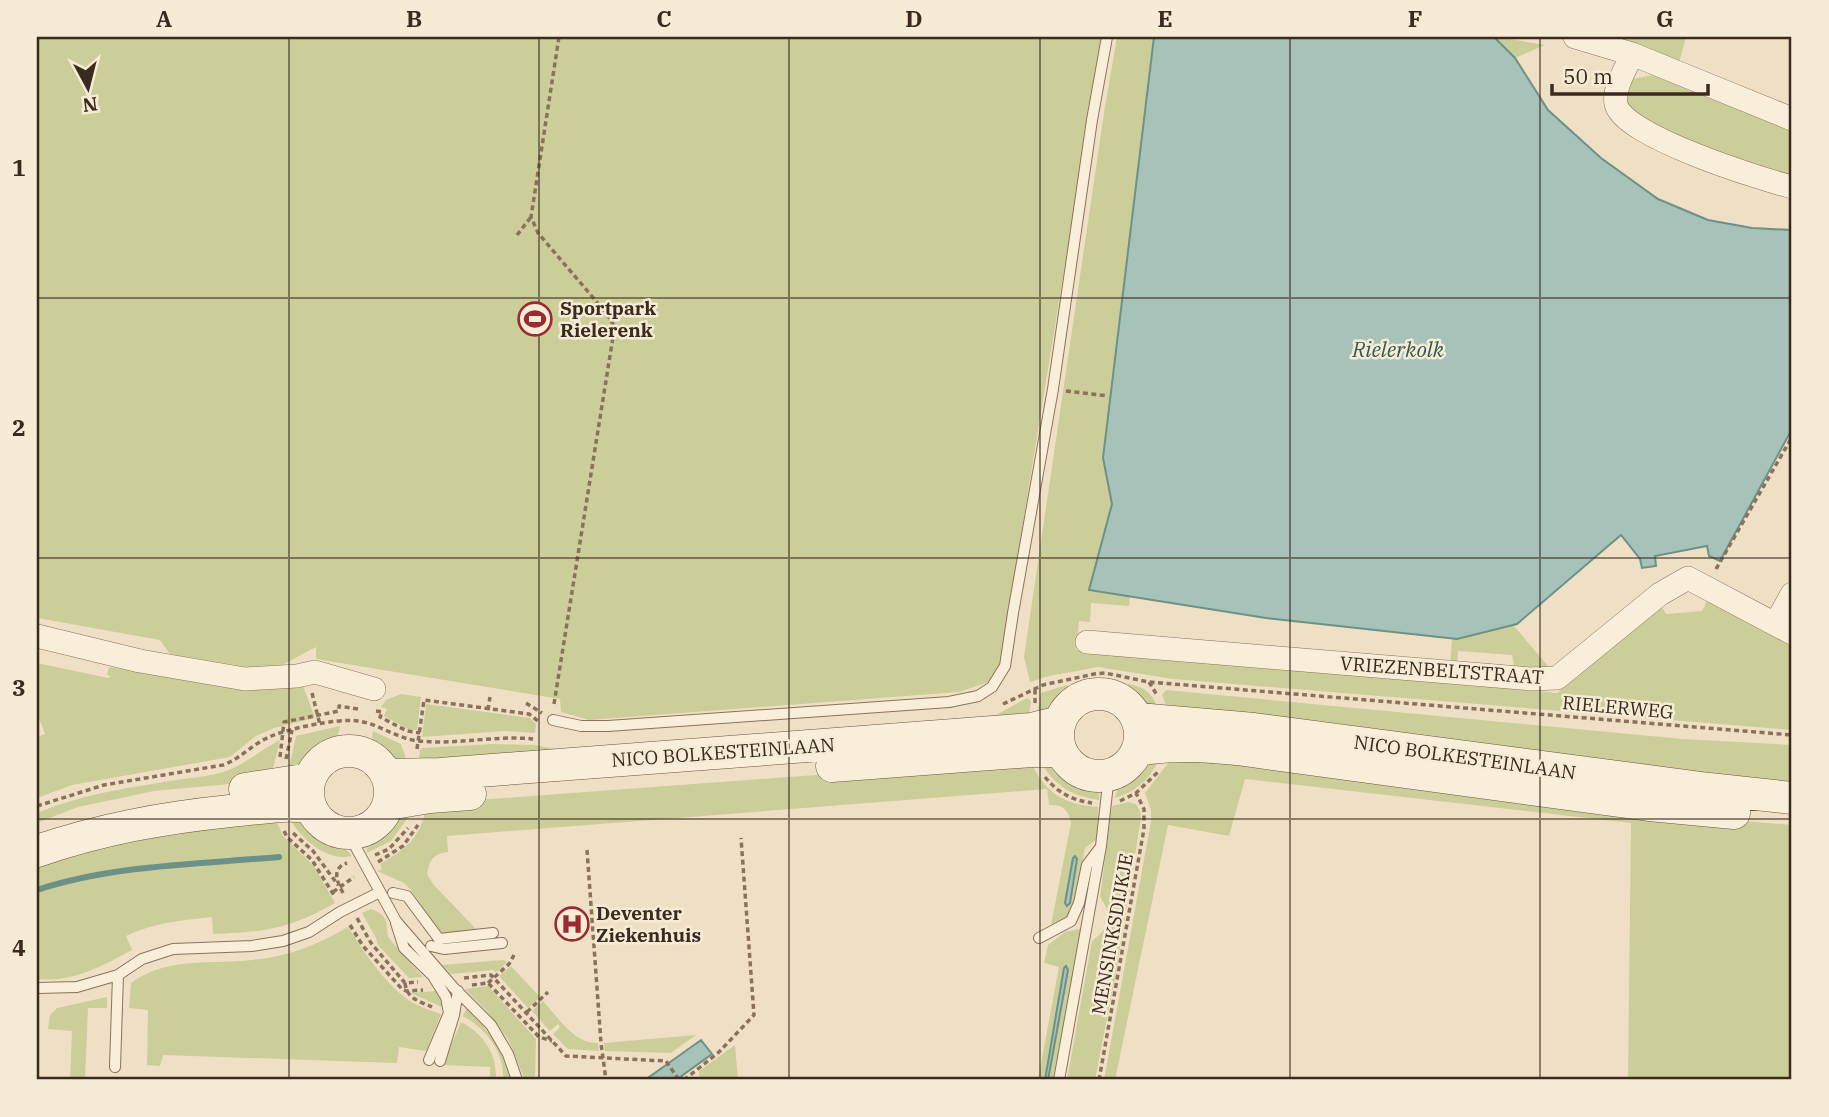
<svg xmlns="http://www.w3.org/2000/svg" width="1829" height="1117" font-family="'IBM Plex Serif',serif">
<rect width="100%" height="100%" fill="#efe0c5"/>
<path fill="#cbce99" d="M 37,37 L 1102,37 L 999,670 L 995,680 L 959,692 L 589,720 L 561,712 L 560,699 L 316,659 L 316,647 L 271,671 L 170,654 L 160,640 L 37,618 Z
M 1117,37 L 1154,37 L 1103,458 L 1112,504 L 1089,590 L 1130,597 L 1129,606 L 1091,603 L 1090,622 L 1079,621 L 1076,650 L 1557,693 L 1662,607 L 1666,614 L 1702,611 L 1708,599 L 1792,644 L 1792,730 L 1173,679 L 1098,667 L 1049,676 L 1030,682 L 1024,657 L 1104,113 Z
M 1494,37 L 1498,37 L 1545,45 L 1515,58 Z
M 1600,37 L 1686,37 L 1679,63 Z
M 1657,74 L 1792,126 L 1792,180 C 1730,157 1671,140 1618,98 L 1628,80 Z
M 1514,626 L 1553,672 L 1515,670 L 1512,655 L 1458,651 L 1457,669 L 1450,668 L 1452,639 Z
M 37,663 L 108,678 L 111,676 L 107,675 L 109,667 L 192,681 L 302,683 L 315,718 L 274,728 L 256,736 L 230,757 L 72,785 L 37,798 L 37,737 L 45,734 L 37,713 Z
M 1128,684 C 1148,687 1154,696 1160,714 L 1143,708 L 1125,692 Z
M 1067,685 L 1072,694 L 1063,700 L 1054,712 L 1036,721 L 1041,693 Z
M 1166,690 L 1682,739 L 1792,745 L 1792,779 L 1785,786 L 1169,712 L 1162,695 Z
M 401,694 L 421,697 L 417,730 L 408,729 L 384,716 L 387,709 L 381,707 L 386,700 Z
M 1027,698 L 1031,701 L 1028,722 L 950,725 L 996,715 Z
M 426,704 L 530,718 L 536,724 L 535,733 L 505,731 L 422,737 Z
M 340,726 C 339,745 303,768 287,777 L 296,736 Z
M 373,731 L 401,744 L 409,768 C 392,763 368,753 373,731 Z
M 280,740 L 272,773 L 261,781 L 154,791 L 78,807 L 37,823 L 37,813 C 79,795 125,788 170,781 C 187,778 207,777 223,772 C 245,765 260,750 280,740 Z
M 493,744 L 534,745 L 566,751 L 423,764 L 419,756 L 421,748 Z
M 1171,753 L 1705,818 L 1792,825 L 1792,1080 L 1628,1080 L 1631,823 L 1245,779 L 1229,836 L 1168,825 L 1115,1080 L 1104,1080 L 1151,821 L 1151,810 L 1145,793 L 1169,762 Z
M 1161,755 C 1153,776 1137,792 1115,798 C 1119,777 1143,763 1161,755 Z
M 1030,759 C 1043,792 1064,805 1098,807 L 1097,839 L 1085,848 C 1082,862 1074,910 1066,919 C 1062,923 1056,925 1051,925 L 1071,823 C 1068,809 1063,804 1049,805 L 1047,789 L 447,836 L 448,852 C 433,854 430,859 427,874 L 433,884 L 477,930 L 445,934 L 439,931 L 410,889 L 404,883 L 377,871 L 382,869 L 380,864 C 406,849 419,839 426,809 L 437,803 Z
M 1039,759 L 1061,766 L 1070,776 L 1099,788 L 1099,800 C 1071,796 1053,785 1039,759 Z
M 1129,802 L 1136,804 L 1140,811 L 1141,818 L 1115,977 L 1095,1080 L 1067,1080 L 1092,941 C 1111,925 1114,918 1100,897 L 1112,806 Z
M 397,814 L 410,815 L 391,841 L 367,853 C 365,837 386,825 397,814 Z
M 288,816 L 306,819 L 317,830 L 342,845 L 352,856 C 326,862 300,838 288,816 Z
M 276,820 L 283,836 L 314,866 L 335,903 C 289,929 266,932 213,934 L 212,917 C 182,920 153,923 126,936 L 132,950 C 102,966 72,983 37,979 L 37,859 L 74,845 Z
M 371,909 C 387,914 387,922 388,937 L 423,977 L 409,978 L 378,945 L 376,938 L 362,913 Z
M 348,927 C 364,952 382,980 407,999 C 416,1006 430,1010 441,1014 L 426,1051 L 399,1047 L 397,1063 L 163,1055 L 160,1066 L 147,1065 L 148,1010 L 129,1008 L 131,983 C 168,956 209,965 252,960 C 287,957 318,945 348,927 Z
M 1083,928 L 1053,1080 L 1048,1080 L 1068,970 L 1066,966 L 1064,968 L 1045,1080 L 1038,1080 L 1059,967 L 1044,963 L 1048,945 L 1065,932 Z
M 503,960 L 507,962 L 496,973 L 494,970 L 451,974 L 442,965 Z
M 511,966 L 540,997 L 528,1008 L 499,976 Z
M 488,986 L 536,1039 L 535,1080 L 525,1080 L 508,1039 L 487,1011 L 465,989 Z
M 436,991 L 440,996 L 442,1007 L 411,993 Z
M 107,997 L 107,1008 L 88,1008 L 85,1080 L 70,1080 L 72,1031 L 48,1029 L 50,1015 L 57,1008 Z
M 543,1001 C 558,1017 574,1044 598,1043 L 599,1051 L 568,1049 L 553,1034 L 560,1027 L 558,1024 L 550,1031 L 532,1011 Z
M 467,1007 C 488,1030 503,1051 512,1080 L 503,1080 C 505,1052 486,1029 463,1016 Z
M 461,1022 C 484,1034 497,1054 496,1080 L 490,1080 L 490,1067 L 443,1065 Z
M 696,1035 L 671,1053 L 605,1051 L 604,1043 Z
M 735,1045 L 738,1080 L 699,1080 L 699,1071 Z"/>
<path fill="#a7c2b9" stroke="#6d9186" stroke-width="2" d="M 1154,37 L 1494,37 L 1515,58 L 1548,110 L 1601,158 L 1658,199 L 1708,220 L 1752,228 L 1792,230 L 1792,429 L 1720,561 L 1709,556 L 1707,546 L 1655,556 L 1656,566 L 1642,568 L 1640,559 L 1621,535 L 1517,624 L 1457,639 L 1266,618 L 1089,590 L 1112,504 L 1103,458 Z
M 1075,856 L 1077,859 L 1070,903 L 1067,906 L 1065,903 L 1073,858 Z
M 1066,966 L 1068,970 L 1048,1080 L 1045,1080 L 1064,968 Z
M 701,1040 L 712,1054 L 676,1080 L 645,1080 Z"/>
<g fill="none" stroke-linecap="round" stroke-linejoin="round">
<path stroke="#6d9186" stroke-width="6" d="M 37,890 C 112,865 200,864 279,857"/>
<defs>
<path id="lane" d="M 553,720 L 581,726 L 608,726 L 949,702 L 978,696 L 992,687 L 1005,666 L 1013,613 L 1053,389 L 1092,120 L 1107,37
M 348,833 L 396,921 L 453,987 L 491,1025 L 508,1054 L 517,1080
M 393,893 L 407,896 L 439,939 L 493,933
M 396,923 L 404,948 L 433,976 L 446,997 L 449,1013 L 429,1060
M 1039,938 L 1071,921 L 1079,903 L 1087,865 L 1100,848
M 431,946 L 444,949 L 502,943
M 37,988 L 77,987 L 118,975 L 142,959 L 173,949 L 252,946 L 283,941 L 309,932 L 340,912 L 380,892
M 440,1061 L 454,1015 L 458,991
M 115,1067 L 118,975
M 1059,1080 L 1101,846 L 1109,775"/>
<path id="street" d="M 1575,37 L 1632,54 L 1792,119
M 1632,54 C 1626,69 1613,88 1616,104 C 1622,136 1761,179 1792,187
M 1776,623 L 1792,594
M 37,636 L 140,661 L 245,679 L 297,676 L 315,672 L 374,689
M 1087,642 L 1531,679 L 1557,678 L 1660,594 L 1688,578 L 1792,633"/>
<path id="secondary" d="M1058 735a41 41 0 1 1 82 0a41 41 0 1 1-82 0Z
M 1138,719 L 1254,729 L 1709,789 L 1792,798
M 1138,750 C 1171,744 1203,746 1237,749 L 1649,805 L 1734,813
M308 792a41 41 0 1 1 82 0a41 41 0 1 1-82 0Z
M 832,766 L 1032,751 L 1061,751
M 386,775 L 440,774 L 1031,729 L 1060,722
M 245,789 L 310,779
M 388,804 L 430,797 L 470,794
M 37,851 C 102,829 162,818 230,811 C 257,809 284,803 310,807"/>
</defs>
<use href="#lane" stroke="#8b715b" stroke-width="12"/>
<use href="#street" stroke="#8b715b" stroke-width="24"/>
<use href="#secondary" stroke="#6d523e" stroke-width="33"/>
<path stroke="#8b715b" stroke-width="3.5" stroke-dasharray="5 3.5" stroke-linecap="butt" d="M 517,235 L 531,217
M 1066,391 L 1108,396
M 1716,569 L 1792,437
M 1149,682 L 1157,695
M 312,693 L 320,725
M 526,703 L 542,713
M 1035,703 L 1035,688
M 554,704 L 613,337 L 613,324 L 607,314 L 538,233 L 531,217 L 559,37
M 1003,704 L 1043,685 L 1094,674 L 1105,673 L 1149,682 L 1792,735
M 488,710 L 490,697
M 376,711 L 382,712 L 380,717 L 407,731 L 420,733
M 417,749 L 424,700 L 529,714 L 538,721
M 280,757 L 284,722 L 339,711 L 339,706 L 358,709
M 286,759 L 292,730
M 1045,777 C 1058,793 1072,800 1092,803
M 1120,801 L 1136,793 L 1158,772
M 37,806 L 104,785 L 223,765 C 239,759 249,748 263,740 C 282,729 338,718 358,721 C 380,724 397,739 419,741 C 457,745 495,735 533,739
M 284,831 L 287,837 L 312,860 L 335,897
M 293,833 L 313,851 L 338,885
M 587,850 L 601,1043 L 606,1080
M 375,855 L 389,849 L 408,828
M 378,862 L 403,846 L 418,825
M 333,892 L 354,877
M 343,893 C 337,882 331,868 347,863
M 357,918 L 371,943 L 405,983 L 418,982
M 350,925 L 363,946 L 402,989 L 406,991 L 423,990
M 464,978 L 491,975 L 566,1056 L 666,1061 L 679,1080
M 405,983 C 407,999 419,1001 432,1007
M 488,983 L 509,964 L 514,955
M 472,985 L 488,983 L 539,1037 L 552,1041
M 527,1012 L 548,992
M 684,1080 L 719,1052 L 754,1015 L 741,838
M 1099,1080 L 1144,829 L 1144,809 L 1136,793"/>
<use href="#lane" stroke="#f9eed9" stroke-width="10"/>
<use href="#street" stroke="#f9eed9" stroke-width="23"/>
<use href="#secondary" stroke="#f9eed9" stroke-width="32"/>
</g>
<path fill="none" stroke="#3b2a1f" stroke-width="2" stroke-opacity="0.55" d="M 289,37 L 289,1080M 539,37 L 539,1080M 789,37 L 789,1080M 1040,37 L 1040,1080M 1290,37 L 1290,1080M 1540,37 L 1540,1080M 37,298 L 1792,298M 37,558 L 1792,558M 37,819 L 1792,819"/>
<defs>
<symbol id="stadium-ring" viewBox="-11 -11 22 22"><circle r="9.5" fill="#f6ebd5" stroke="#9b2931" stroke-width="1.5"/><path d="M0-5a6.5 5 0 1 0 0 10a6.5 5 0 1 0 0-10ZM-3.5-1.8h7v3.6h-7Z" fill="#9b2931"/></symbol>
<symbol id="hospital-ring" viewBox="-11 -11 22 22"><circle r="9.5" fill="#f6ebd5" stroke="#9b2931" stroke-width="1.5"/><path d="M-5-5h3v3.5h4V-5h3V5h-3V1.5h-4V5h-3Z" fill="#9b2931"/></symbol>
</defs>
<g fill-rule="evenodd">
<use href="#stadium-ring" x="516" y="300" width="38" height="38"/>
<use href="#hospital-ring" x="553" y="905" width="38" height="38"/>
</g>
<g text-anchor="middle" stroke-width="5" stroke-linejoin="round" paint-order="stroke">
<g font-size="19" font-weight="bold" fill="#3b2a1f" stroke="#f6ebd5" text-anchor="start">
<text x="560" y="315">Sportpark<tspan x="560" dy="22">Rielerenk</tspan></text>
<text x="596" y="920">Deventer<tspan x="596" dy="22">Ziekenhuis</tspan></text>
</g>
<g font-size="19" fill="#3b2a1f" stroke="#f6ebd5">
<text transform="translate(1442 670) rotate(4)" y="7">VRIEZENBELTSTRAAT</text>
<text transform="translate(1618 707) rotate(5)" y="7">RIELERWEG</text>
<text transform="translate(723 752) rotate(-4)" y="7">NICO BOLKESTEINLAAN</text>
<text transform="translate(1465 757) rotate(8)" y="7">NICO BOLKESTEINLAAN</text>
<text transform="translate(1112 934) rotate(-80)" y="7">MENSINKSDIJKJE</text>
</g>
<g font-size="21" font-style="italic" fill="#2e5a55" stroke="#f6ebd5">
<text x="1398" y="357">Rielerkolk</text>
</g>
</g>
<rect width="1829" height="1117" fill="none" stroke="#f6ebd5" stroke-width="77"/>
<g transform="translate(88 88) rotate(173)" stroke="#f6ebd5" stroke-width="5" paint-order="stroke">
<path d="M0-5L12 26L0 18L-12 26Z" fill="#3b2a1f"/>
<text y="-10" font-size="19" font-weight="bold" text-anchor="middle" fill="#3b2a1f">N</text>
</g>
<path d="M1552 84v10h156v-10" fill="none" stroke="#3b2a1f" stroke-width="3.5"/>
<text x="1563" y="84" font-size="21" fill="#3b2a1f" stroke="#f6ebd5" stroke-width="5" paint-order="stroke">50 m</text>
<rect x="38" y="38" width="1752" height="1040" fill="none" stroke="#3b2a1f" stroke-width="2.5"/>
<g font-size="23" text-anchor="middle" font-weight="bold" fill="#3b2a1f">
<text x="164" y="27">A</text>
<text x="414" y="27">B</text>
<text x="664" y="27">C</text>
<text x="914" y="27">D</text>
<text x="1165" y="27">E</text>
<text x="1415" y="27">F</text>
<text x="1665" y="27">G</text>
<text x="19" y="176">1</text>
<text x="19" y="436">2</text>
<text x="19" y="696">3</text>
<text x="19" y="956">4</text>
</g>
</svg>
